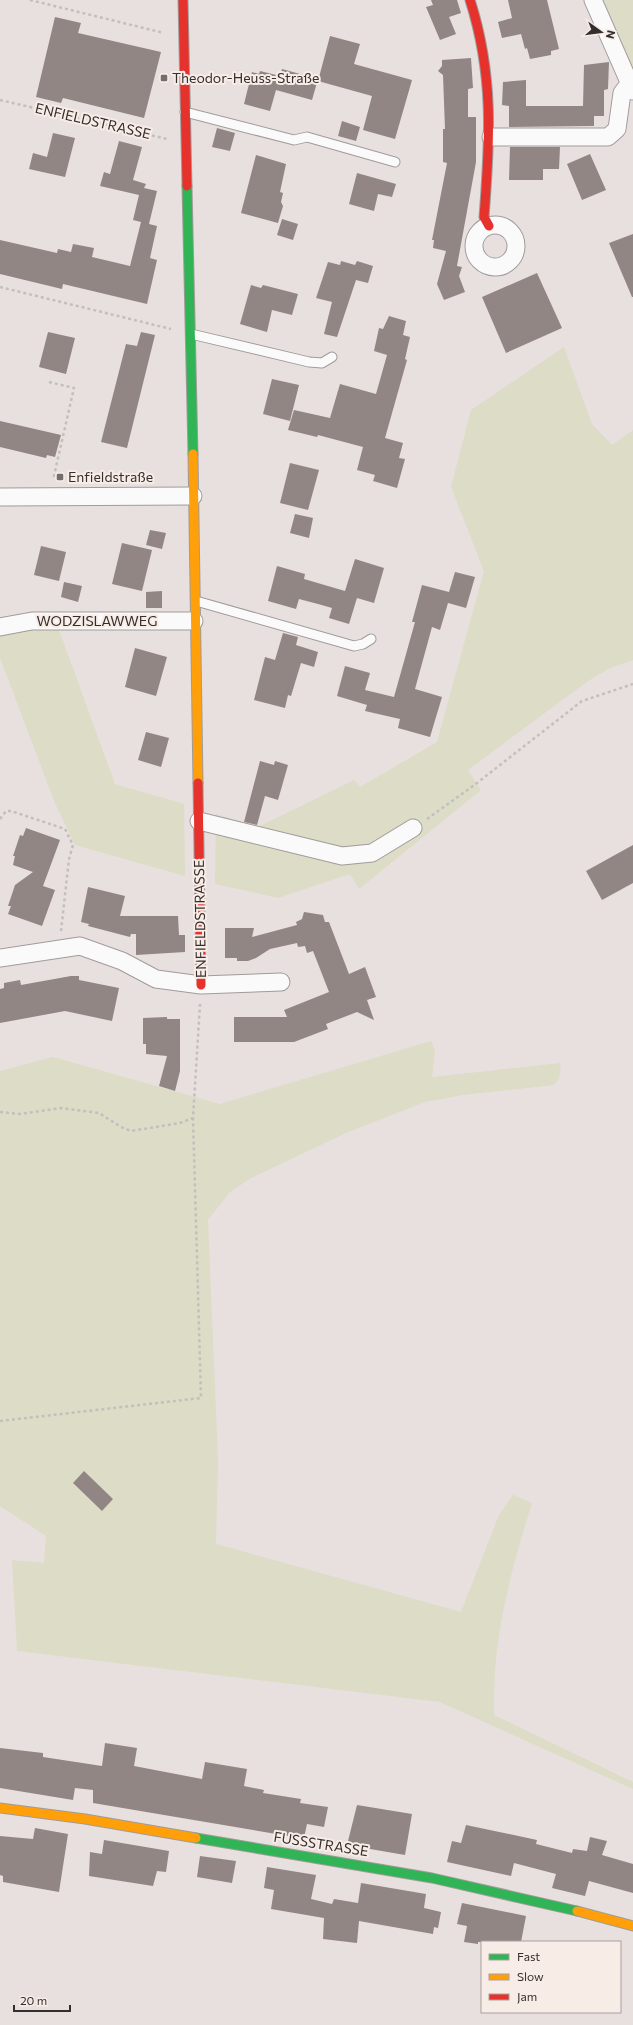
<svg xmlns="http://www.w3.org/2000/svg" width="633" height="2025" font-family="Commissioner,sans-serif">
<rect width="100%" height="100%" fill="#e7e0de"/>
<path fill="#dcdcc7" d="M 597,0 L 633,0 L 633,81 Z
M 564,347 L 592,424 L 612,445 L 633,430 L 633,660 L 608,669 L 588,681 L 468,770 L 481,790 L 359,889 L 350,874 L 278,898 L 215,884 L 216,814 L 258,827 L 354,780 L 360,787 L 437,742 L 484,571 L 451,487 L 471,410 Z
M 58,627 L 115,784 L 184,804 L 185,876 L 75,845 L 55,803 L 0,658 L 0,636 L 27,630 Z
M 431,1041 L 435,1050 L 432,1077 L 560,1063 C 561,1073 561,1079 553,1085 L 463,1095 L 425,1102 L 346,1133 L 251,1178 L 230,1192 L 208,1220 L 218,1461 L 216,1544 L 461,1612 L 499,1515 L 513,1495 L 532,1503 C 510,1574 492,1639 494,1715 L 633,1782 L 633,1789 L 440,1702 L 17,1651 L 12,1560 L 44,1563 L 46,1536 L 0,1506 L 0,1071 L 53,1057 L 220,1104 Z"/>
<path fill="#918684" d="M 431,0 L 457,0 L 461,13 L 449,17 L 456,34 L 440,40 L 426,7 L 433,5 Z
M 508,0 L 547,0 L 559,49 L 551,51 L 551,55 L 530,59 L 527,48 L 525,49 L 521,34 L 502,38 L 498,22 L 512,18 Z
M 55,17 L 81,23 L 78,33 L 161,52 L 144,118 L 63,98 L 61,103 L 36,97 Z
M 330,36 L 360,44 L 354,64 L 412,80 L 395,139 L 363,130 L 372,96 L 318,81 Z
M 471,58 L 473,88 L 468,89 L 468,117 L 476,117 L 476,162 L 457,266 L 462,267 L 459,276 L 465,292 L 444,300 L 437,284 L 446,251 L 433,248 L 434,240 L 432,240 L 447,163 L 443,162 L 443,129 L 445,129 L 443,75 L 438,71 L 442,66 L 442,60 Z
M 609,62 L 608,89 L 604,90 L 604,116 L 594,116 L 594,126 L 509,127 L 509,106 L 502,105 L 503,82 L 526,80 L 526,106 L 583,106 L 584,65 Z
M 282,69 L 318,79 L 312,100 L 276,90 L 270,111 L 244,104 L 252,72 L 259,74 L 260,71 L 280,76 Z
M 342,121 L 360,127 L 356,141 L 338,136 Z
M 217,128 L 235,133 L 230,151 L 212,147 Z
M 53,133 L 75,138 L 65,177 L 29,169 L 33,153 L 47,157 Z
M 119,141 L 142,147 L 133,180 L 146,184 L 144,188 L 157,191 L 149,224 L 157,226 L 150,258 L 157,260 L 147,304 L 63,284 L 62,289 L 0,274 L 0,240 L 57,253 L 58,249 L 71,252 L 73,244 L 94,248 L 92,257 L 130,266 L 141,222 L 133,220 L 139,195 L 100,186 L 104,172 L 110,174 Z
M 510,147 L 560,147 L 559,169 L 543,169 L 543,180 L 509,180 Z
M 590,154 L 606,190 L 582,200 L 567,164 Z
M 256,155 L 286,164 L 280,192 L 283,193 L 281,202 L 283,206 L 278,223 L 241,213 Z
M 357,173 L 396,184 L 392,197 L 378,194 L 374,211 L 349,204 Z
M 282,219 L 298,224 L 293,240 L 277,235 Z
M 633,234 L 633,297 L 632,297 L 609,243 Z
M 341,261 L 355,265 L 357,261 L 373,266 L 368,283 L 356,280 L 337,337 L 324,334 L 332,302 L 316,298 L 328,262 L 340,265 Z
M 537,273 L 562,328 L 506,353 L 482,297 Z
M 251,285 L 261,288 L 263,285 L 298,294 L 292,315 L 272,310 L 267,332 L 240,324 Z
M 389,316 L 406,321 L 403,335 L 410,337 L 405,359 L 407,360 L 385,438 L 403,443 L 399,458 L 405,459 L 397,488 L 373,481 L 375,475 L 357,470 L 363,447 L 318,435 L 317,437 L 288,430 L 294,410 L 330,418 L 340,384 L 376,394 L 387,355 L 374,351 L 379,328 L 383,329 Z
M 48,332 L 75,338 L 66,374 L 39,367 Z
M 141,332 L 155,335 L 127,448 L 101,442 L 126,344 L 137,346 Z
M 272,379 L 299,385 L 290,421 L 263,414 Z
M 0,421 L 61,435 L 55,457 L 47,455 L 46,458 L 0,447 Z
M 290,463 L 319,470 L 308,510 L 280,503 Z
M 295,514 L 313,518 L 309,538 L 290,533 Z
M 150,530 L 166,533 L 162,549 L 146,545 Z
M 122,543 L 152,550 L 142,591 L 112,584 Z
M 41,546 L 66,552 L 59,581 L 34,575 Z
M 355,559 L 384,568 L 374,603 L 357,598 L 349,624 L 329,618 L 332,608 L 318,604 L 299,599 L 296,609 L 268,601 L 277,566 L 305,574 L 304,579 L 345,591 Z
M 455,572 L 475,577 L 466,608 L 448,603 L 440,630 L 432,627 L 415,689 L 442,697 L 430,737 L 398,728 L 400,719 L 365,711 L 367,705 L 337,696 L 345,666 L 370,673 L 365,690 L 394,697 L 415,622 L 412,622 L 422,585 L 449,592 Z
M 64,582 L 82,586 L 78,602 L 61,597 Z
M 162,591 L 162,608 L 146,608 L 146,592 Z
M 283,633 L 298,637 L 296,645 L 318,652 L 314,667 L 301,663 L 291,696 L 288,695 L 285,708 L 254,700 L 265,657 L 275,660 Z
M 135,648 L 167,657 L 156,696 L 125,687 Z
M 146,732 L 169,738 L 161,767 L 138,760 Z
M 260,761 L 274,765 L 275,761 L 288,765 L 278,800 L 265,796 L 257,825 L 244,822 Z
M 26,828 L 60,840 L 43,886 L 55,890 L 42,926 L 8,914 L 11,906 L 8,906 L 15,885 L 33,872 L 13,865 L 15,856 L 13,856 L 20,835 L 23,836 Z
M 633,845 L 633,883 L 602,900 L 586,871 Z
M 88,887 L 125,896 L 120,916 L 178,916 L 179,935 L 185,935 L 185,952 L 136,955 L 136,934 L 131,934 L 130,937 L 88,926 L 89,924 L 81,922 Z
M 304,912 L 323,915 L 325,922 L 329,922 L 349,974 L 365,967 L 376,997 L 367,1000 L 374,1020 L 357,1012 L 326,1024 L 328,1029 L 294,1042 L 234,1042 L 234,1017 L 287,1017 L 284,1010 L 329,992 L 313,951 L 307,953 L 305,946 L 298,947 L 297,943 L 270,949 L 256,958 L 248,961 L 237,961 L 237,958 L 225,958 L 225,928 L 254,928 L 252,937 L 297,925 L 296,922 L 302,919 Z
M 71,976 L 79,976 L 79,980 L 119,988 L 112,1021 L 65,1011 L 0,1023 L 0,989 L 4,988 L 4,983 L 20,980 L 21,985 Z
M 167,1017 L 167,1019 L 180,1019 L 180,1071 L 175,1091 L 159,1086 L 167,1056 L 146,1054 L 146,1044 L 143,1044 L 143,1018 Z
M 84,1471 L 113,1499 L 102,1511 L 73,1483 Z
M 105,1743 L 137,1748 L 134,1766 L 202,1779 L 205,1762 L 247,1769 L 244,1786 L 264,1790 L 263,1793 L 301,1799 L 300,1803 L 328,1807 L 324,1827 L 307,1824 L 304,1838 L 282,1835 L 93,1803 L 93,1790 L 75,1788 L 73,1800 L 0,1788 L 0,1748 L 43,1753 L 43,1757 L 102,1766 Z
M 357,1805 L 412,1814 L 405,1855 L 347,1845 Z
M 466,1825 L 537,1840 L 536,1844 L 572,1853 L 573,1849 L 587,1851 L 590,1837 L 607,1841 L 602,1855 L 633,1864 L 633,1893 L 589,1881 L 585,1896 L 552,1888 L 556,1874 L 514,1863 L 511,1876 L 447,1862 L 452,1841 L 461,1843 Z
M 35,1828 L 68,1834 L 59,1892 L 3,1882 L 3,1876 L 0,1875 L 0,1836 L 33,1839 Z
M 104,1840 L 169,1851 L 166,1872 L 157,1871 L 153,1886 L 89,1876 L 90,1852 L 102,1854 Z
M 200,1856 L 236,1861 L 232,1883 L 197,1877 Z
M 267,1867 L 316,1875 L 311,1899 L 332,1904 L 334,1899 L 358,1903 L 361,1883 L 426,1894 L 424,1908 L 441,1912 L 438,1928 L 434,1927 L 433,1934 L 359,1921 L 357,1943 L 323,1939 L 324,1918 L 271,1909 L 274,1890 L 264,1888 Z
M 462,1903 L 526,1916 L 521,1942 L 478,1942 L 478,1944 L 464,1942 L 467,1926 L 457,1924 Z"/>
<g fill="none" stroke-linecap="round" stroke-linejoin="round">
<defs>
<path id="lane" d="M 185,112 L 294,140 L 307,137 L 395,162
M 191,334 L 309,362 L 322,363 L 332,357
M 196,601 L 354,646 L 363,644 L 371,639"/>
<path id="street" d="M 593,0 L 633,91
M 491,137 L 608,137 L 617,129 L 622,93 L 629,84
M474 246a21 21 0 1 1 42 0a21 21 0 1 1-42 0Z
M 0,497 L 193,496
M 0,627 L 32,621 L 194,621
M 199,821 L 342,856 L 372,853 L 413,828
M 0,958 L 80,946 L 122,961 L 156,979 L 201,985 L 281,982"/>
<path id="fast" d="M 187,186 L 193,454
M 196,1838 L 432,1878 L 577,1911"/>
<path id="slow" d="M 193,454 L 198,783
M 0,1808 L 85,1819 L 196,1838
M 577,1911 L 633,1926"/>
<path id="jam" d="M 183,0 L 187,186
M 470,0 C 494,75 490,140 484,217 L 489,226
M 198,783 L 201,985"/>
</defs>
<use href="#lane" stroke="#a19b9a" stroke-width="11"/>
<use href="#street" stroke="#a19b9a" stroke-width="19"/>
<use href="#fast" stroke="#a19b9a" stroke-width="11"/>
<use href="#slow" stroke="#a19b9a" stroke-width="11"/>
<use href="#jam" stroke="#a19b9a" stroke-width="11"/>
<path stroke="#c3bfbe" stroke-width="2.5" stroke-dasharray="3 3" stroke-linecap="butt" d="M 30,0 L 164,33
M 0,100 L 167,139
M 0,287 L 171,329
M 49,382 L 74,388 L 53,480
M 0,819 L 6,811 L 11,811 L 65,829 L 73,845 L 69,859 L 61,931
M 427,819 L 477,783 L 582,701 L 633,684
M 0,1112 L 20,1114 L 61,1108 L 99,1113 L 121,1127 L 131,1131 L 180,1123 L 193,1118
M 0,1421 L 201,1398 L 193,1118 L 200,1004"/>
<use href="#lane" stroke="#fbfafa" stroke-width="9"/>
<use href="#street" stroke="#fbfafa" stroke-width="17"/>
<use href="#fast" stroke="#30b455" stroke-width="9"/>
<use href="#slow" stroke="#ff9f0a" stroke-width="9"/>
<use href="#jam" stroke="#e5322d" stroke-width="9"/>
</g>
<g fill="#736d6c" stroke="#f8ece7" stroke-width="1.5">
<rect x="160" y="74" width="8" height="8" rx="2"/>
<rect x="56" y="473" width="8" height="8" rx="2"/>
</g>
<g text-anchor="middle" stroke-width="4" stroke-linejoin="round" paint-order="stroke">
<g font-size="14" fill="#342f2e" stroke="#f8ece7" text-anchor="start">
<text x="172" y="83">Theodor-Heuss-Straße</text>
<text x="68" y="482">Enfieldstraße</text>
</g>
<g font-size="14" fill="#342f2e" stroke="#f8ece7">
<text transform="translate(93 121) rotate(13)" y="5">ENFIELDSTRASSE</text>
<text x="97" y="626">WODZISLAWWEG</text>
<text transform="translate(200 919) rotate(-91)" y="5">ENFIELDSTRASSE</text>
<text transform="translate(321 1844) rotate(9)" y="5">FUSSSTRASSE</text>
</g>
</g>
<rect x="481" y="1941" width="140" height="72" fill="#f8ece7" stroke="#aaa09d"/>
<rect x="489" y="1954" width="20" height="6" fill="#30b455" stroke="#aaa09d"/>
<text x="517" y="1961" font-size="12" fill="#342f2e">Fast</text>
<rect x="489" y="1974" width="20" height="6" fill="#ff9f0a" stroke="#aaa09d"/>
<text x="517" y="1981" font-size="12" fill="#342f2e">Slow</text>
<rect x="489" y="1994" width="20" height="6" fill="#e5322d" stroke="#aaa09d"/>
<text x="517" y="2001" font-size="12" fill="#342f2e">Jam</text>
<g transform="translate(601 32) rotate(104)" stroke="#f8ece7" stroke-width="3" paint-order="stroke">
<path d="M0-3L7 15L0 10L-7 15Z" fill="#342f2e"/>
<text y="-6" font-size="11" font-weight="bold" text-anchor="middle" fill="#342f2e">N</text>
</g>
<path d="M14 2005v6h56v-6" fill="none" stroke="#342f2e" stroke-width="2"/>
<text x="20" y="2005" font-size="12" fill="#342f2e" stroke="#f8ece7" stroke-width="3" paint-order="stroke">20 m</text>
</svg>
